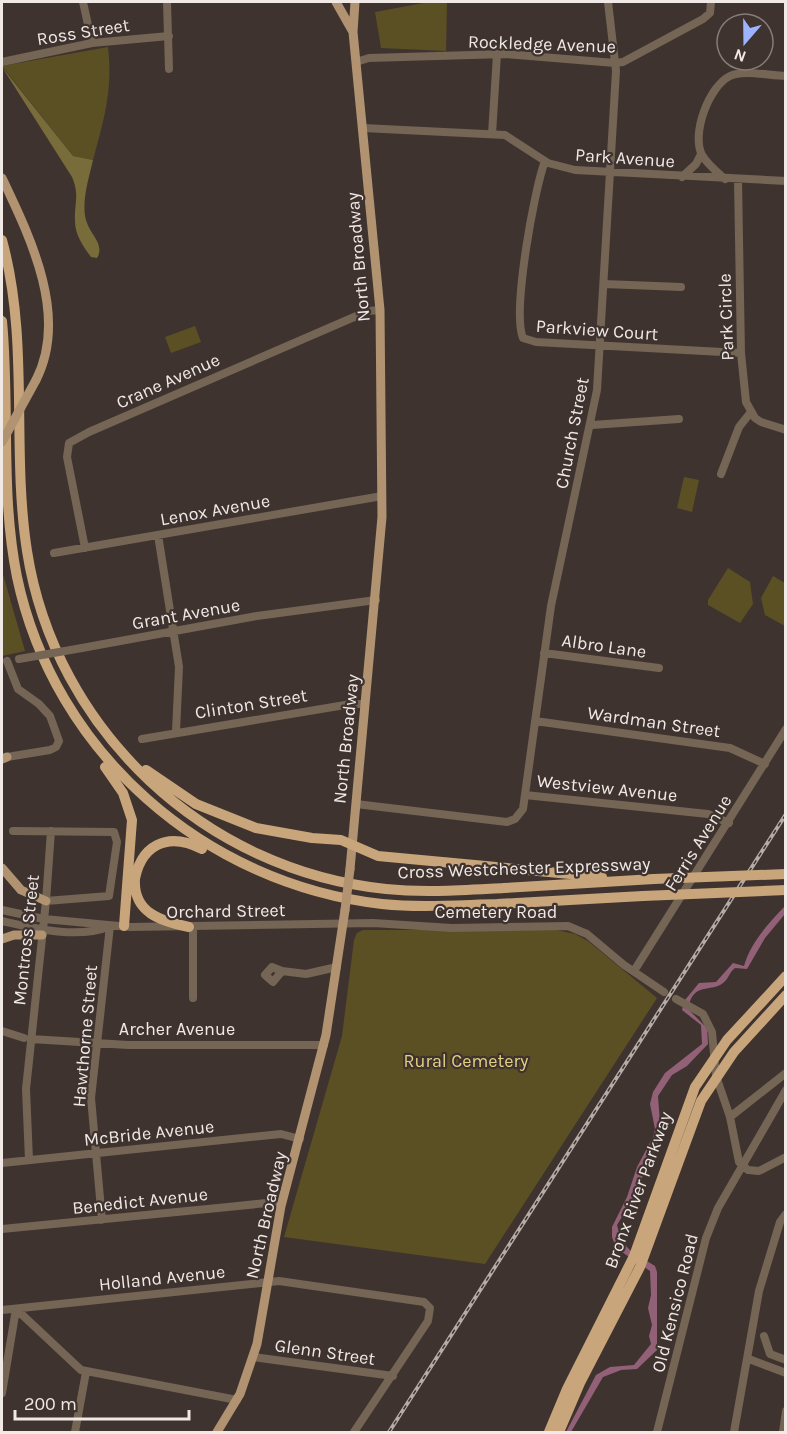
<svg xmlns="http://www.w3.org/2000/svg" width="787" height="1434" font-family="Karla,sans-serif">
<rect width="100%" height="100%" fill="#3f332f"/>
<path fill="#5b5024" d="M 429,2 L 447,2 L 446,51 L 381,48 L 375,12 Z
M 108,47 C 113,90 104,119 93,160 L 73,156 L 2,66 Z
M 195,326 L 201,342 L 171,353 L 165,337 Z
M 684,477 L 699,480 L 692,512 L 677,508 Z
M 728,568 L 750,582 L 753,604 L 740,623 L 708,605 L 708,600 Z
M 2,571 L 25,651 L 2,656 Z
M 773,576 L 785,583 L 785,626 L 765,615 L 761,598 Z
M 363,930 L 556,930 L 575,934 L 588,941 L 657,998 L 485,1264 L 284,1237 L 342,1036 L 354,940 L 357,933 Z"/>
<path fill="#786c3b" d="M 2,67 L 73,156 L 93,160 C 89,178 80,205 87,223 C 91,235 105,245 97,258 L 91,257 C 83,246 75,235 75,221 C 74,203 80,196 72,177 Z"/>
<path fill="#926178" d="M 785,906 L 785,914 L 765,938 L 747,969 L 735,968 C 729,972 729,979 723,983 C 711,993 693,981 688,1009 L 707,1028 L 708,1044 L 687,1066 L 672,1075 L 658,1096 L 661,1136 L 632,1200 L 617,1225 C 624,1252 633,1252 655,1266 L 657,1272 L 657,1350 L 637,1369 L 621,1370 L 603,1377 L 571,1432 L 566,1432 L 596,1375 L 610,1367 L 634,1365 L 651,1344 L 649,1336 L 652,1325 L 648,1308 L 651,1295 L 650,1271 L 616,1248 L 612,1237 L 612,1227 L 627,1197 L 637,1167 L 653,1137 L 655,1129 L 650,1104 L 653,1092 L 665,1073 L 702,1044 L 701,1025 L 682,1010 L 685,1000 L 699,983 L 716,982 L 733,963 L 744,966 C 751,942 768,924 785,906 Z"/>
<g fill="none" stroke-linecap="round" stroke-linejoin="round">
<path stroke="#746555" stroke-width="8" d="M 83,2 L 92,43
M 167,2 L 169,69
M 2,62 L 92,43 L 169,36
M 356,62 L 369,58 L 506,54 L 615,63 L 623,62 L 703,19 L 710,13 L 711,2
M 363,128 L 505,135 L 548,163 L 575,170 L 786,181
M 492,134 L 497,54
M 545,161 C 534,190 512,312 523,338 L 536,342 L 741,353
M 682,177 L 696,164 L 701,154
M 725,179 C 717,172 707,164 702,155 C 691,134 709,86 730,76 C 743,69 770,76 786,76
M 738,180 L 741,353 L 746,402 L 755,418 L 761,422 L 786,430
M 604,284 L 681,287
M 592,425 L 679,419
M 721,474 L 739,427 L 751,412
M 158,535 L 179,667 L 176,731
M 85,548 L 67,457 L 69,443 L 89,432 L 368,311 L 380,310
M 54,553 L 382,496
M 82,648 L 257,616 L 376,600
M 544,653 L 659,668
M 7,661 L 18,689 L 39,704 L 50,716 L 59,741 L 56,747 L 50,750 L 7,757
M 535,721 L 730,748 L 765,764
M 142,739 L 351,704 L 365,704
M 525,795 L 708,814 L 729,823
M 356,804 L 507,822 L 515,819 L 523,809 L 551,606 L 597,390 L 616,71 L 608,2
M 13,831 L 114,832 L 117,842 L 109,896 L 46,901
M 2,910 L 44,919 L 130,927 L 373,923 L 452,928 L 568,926 L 587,934 L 624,965 L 664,992
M 2,921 C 33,928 77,939 108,927
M 272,967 L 282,971 L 273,982 L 265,975 Z
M 282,971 L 306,974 L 337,967
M 634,971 L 786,729
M 193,998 L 193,927
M 676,999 L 703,1014 L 712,1032 L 716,1076 L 730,1117 L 739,1162 L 748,1170 L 759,1171 L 786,1157
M 2,1031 L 24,1038
M 31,1039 L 128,1045 L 324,1045
M 730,1117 L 786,1073
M 29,1160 L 26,1089 L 46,901 L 51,831
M 2,1163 L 281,1134 L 300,1139
M 102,1220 L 91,1098 L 110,926
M 2,1229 L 228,1207 L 267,1203 L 281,1206
M 16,1309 L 81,1370 L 237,1400
M 2,1310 L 279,1281 L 424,1302 L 430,1308 L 428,1321 L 354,1432
M 764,1336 L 770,1354 L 786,1360
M 253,1357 L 393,1376
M 749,1359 L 786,1373
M 2,1393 L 16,1309
M 75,1432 L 86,1372
M 657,1432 L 706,1238 L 718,1208 L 786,1090
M 734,1432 L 759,1291 L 780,1222 L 786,1214
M 783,1432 L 786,1411"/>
<path stroke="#b19371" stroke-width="9" d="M 336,2 L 353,32
M 2,178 C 30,237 69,316 36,380
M 2,759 L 7,757
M 2,868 L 21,890 L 46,901
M 350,869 L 382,517 L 380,310 L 353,32 L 355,2
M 2,939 L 14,935 L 42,935
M 217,1432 L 240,1394 L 257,1344 L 281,1206 L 326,1035 L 345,910"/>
<path stroke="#c9a57b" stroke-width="10" d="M 2,240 C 30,342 11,448 27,551 C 55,731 206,871 386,889 C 425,893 465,890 504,888 C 554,885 604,882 654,879
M 2,321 C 10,406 0,493 17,577 C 54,753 205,884 382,904 C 420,908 458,905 497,904 C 546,901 594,899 643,896
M 105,767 L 123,793 L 132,820 L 124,926
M 146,770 L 196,804 L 256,828 L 312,838 L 341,840 L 378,856 L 602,877
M 135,879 C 133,913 161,921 189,927
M 134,885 C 139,845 167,831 202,849
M 549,1432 L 567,1389 L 634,1256 L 695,1087 L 727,1040 L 786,976
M 559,1432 L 580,1383 L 640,1267 L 701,1101 L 734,1052 L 786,995"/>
<defs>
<path id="rail" d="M 389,1432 L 786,814"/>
</defs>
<use href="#rail" stroke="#b5aca8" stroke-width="4"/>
<use href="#rail" stroke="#3f332f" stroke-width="1.5" stroke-dasharray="4.5" stroke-linecap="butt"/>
<path stroke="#746555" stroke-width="8" d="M 19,659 L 82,648"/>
<path stroke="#b19371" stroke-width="9" d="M 2,442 L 36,380
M 345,910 L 350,869"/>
<path stroke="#c9a57b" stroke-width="10" d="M 654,879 L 786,874
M 643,896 L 786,890"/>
</g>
<g text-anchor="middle" stroke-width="4.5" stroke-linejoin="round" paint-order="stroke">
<g font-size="18" fill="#f0e9e5" stroke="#3f332f">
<text transform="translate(83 32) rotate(-9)" y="6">Ross Street</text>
<text transform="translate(542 44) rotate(2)" y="6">Rockledge Avenue</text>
<text transform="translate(625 158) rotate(4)" y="6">Park Avenue</text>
<text transform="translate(358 257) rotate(-95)" y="6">North Broadway</text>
<text transform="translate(726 317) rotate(-92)" y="6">Park Circle</text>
<text transform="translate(597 330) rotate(4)" y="6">Parkview Court</text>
<text transform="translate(168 381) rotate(-24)" y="6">Crane Avenue</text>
<text transform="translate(572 433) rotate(-79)" y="6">Church Street</text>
<text transform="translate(215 510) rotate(-10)" y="6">Lenox Avenue</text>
<text transform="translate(186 614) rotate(-10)" y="6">Grant Avenue</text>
<text transform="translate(604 646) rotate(8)" y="6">Albro Lane</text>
<text transform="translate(251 704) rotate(-9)" y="6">Clinton Street</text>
<text transform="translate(654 722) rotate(8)" y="6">Wardman Street</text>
<text transform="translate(346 739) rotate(-84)" y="6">North Broadway</text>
<text transform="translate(607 788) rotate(6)" y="6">Westview Avenue</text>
<text transform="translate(698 843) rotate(-58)" y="6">Ferris Avenue</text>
<text transform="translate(524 868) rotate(-2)" y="6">Cross Westchester Expressway</text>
<text transform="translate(226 911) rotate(-1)" y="6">Orchard Street</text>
<text x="496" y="918">Cemetery Road</text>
<text transform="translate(26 940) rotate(-84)" y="6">Montross Street</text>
<text x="177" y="1035">Archer Avenue</text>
<text transform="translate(85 1036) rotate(-85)" y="6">Hawthorne Street</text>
<text transform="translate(149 1133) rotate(-6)" y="6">McBride Avenue</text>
<text transform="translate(638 1190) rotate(-70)" y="6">Bronx River Parkway</text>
<text transform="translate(140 1201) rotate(-6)" y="6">Benedict Avenue</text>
<text transform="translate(266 1215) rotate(-77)" y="6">North Broadway</text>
<text transform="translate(162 1278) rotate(-6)" y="6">Holland Avenue</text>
<text transform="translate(675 1303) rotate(-76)" y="6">Old Kensico Road</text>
<text transform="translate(325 1352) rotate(8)" y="6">Glenn Street</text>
</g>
<g font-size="18" fill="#e3d082" stroke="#3f332f">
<text x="466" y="1067">Rural Cemetery</text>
</g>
</g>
<rect width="787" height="1434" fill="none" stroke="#f0e9e5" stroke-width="6"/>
<g transform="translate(745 42) rotate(200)"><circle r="28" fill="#3f332f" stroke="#867c78" stroke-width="1.5"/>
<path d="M0-4.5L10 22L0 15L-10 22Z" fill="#9eb3fd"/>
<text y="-9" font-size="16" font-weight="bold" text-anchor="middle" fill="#f0e9e5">N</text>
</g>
<path d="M15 1410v9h174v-9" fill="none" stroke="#f0e9e5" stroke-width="3"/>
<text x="24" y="1410" font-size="18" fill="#f0e9e5" stroke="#3f332f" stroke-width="4.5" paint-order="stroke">200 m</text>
</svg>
